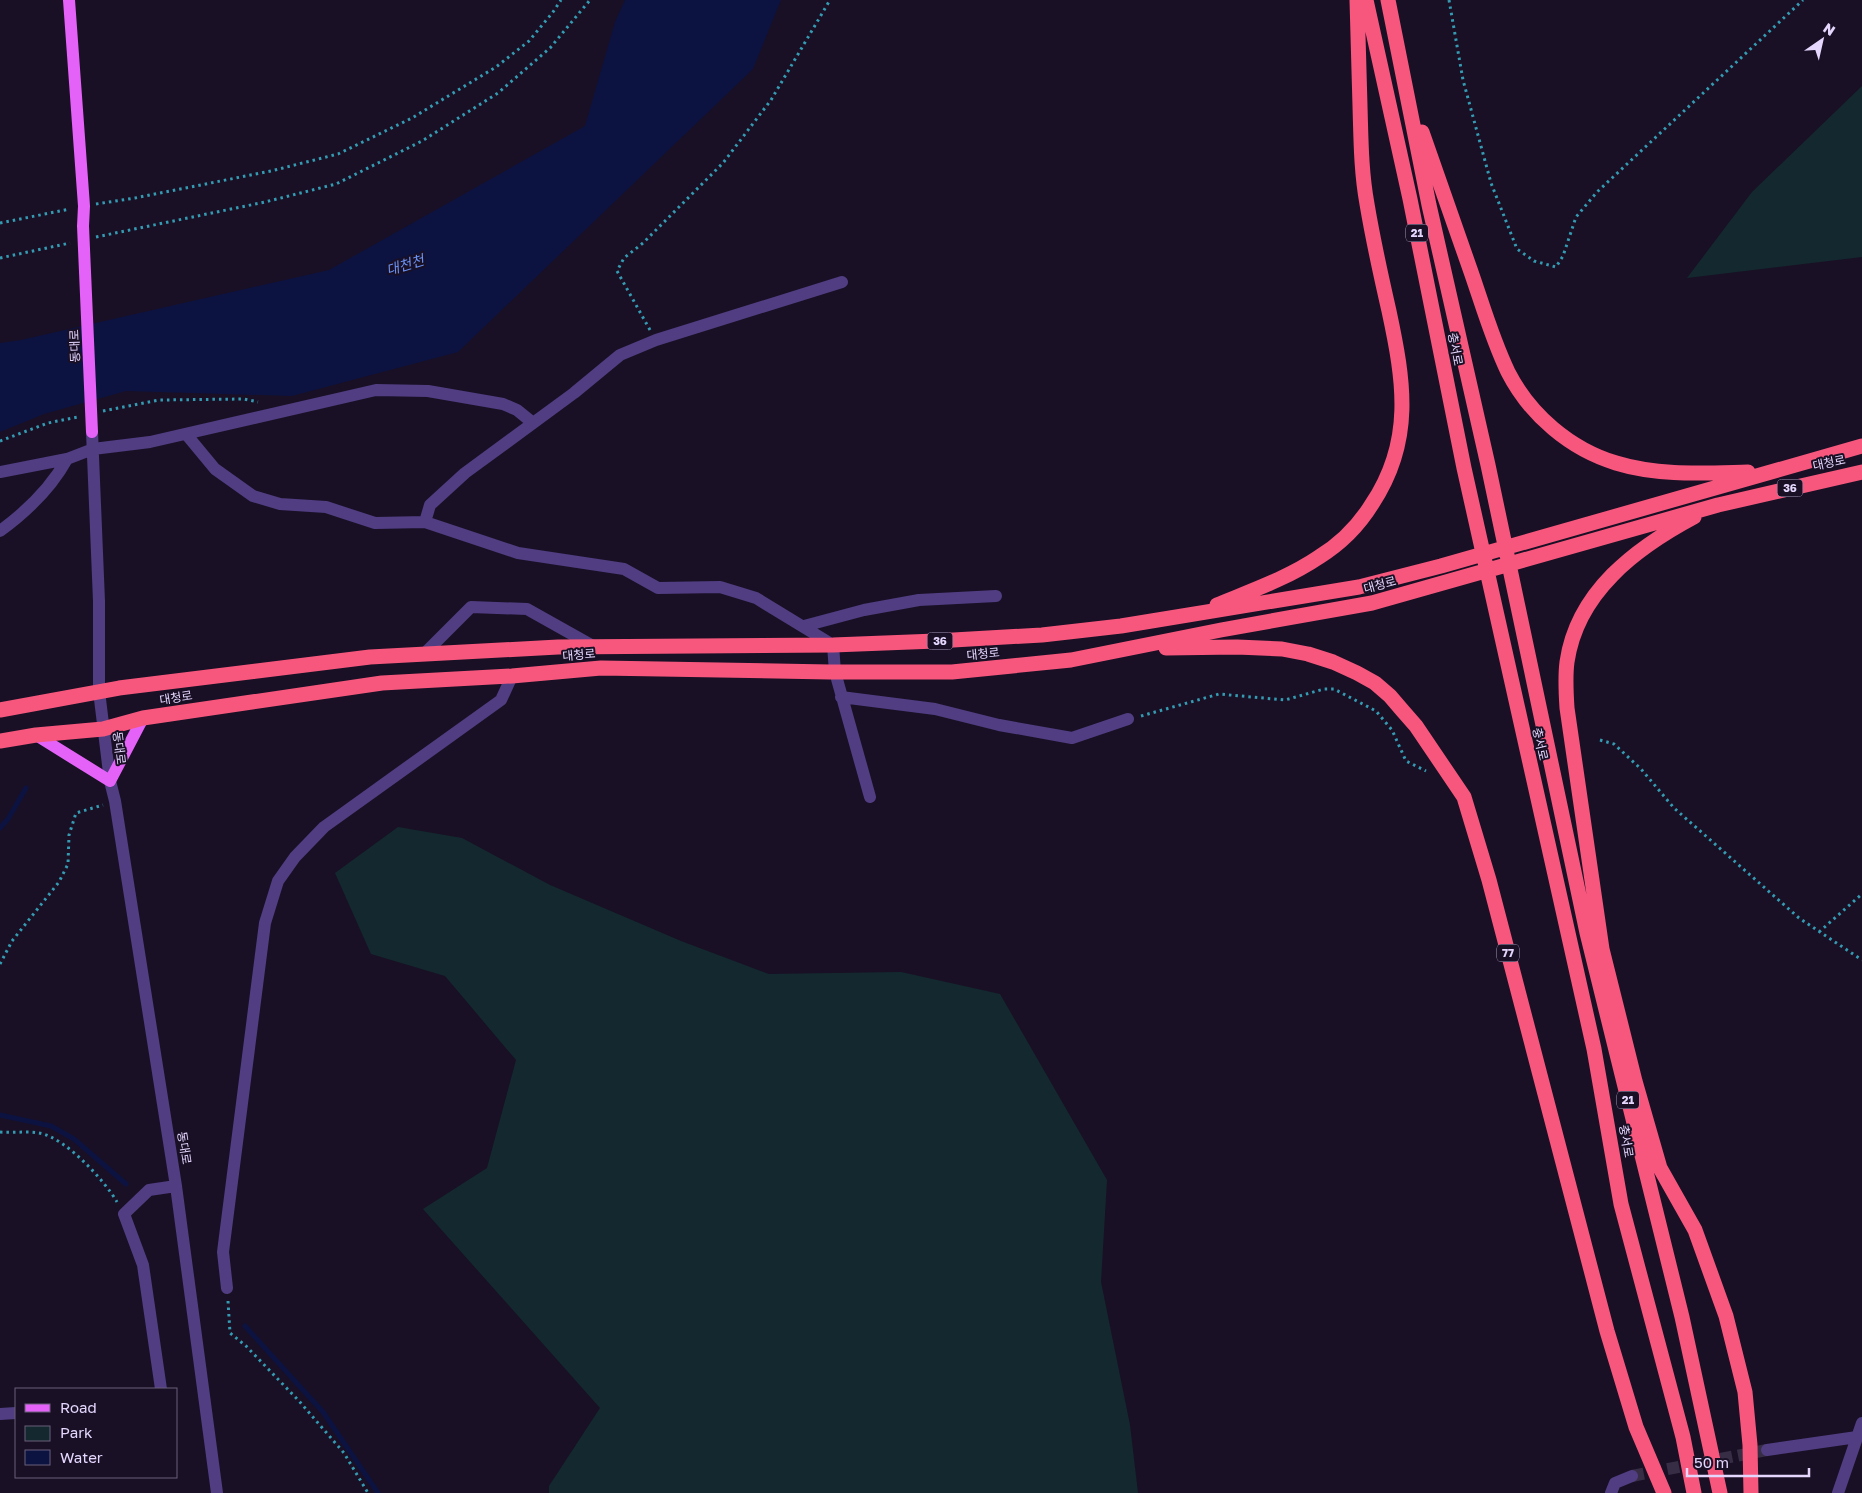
<svg xmlns="http://www.w3.org/2000/svg" width="1862" height="1493" font-family="'Golos Text','Noto Sans KR',sans-serif">
<rect width="100%" height="100%" fill="#191025"/>
<path fill="#13292f" d="M 1862,86 L 1862,257 L 1687,278 L 1752,192 Z
M 398,827 L 462,838 L 550,885 L 681,941 L 769,974 L 901,972 L 1000,994 L 1107,1180 L 1101,1282 L 1130,1425 L 1138,1493 L 549,1493 L 549,1486 L 600,1408 L 423,1209 L 487,1168 L 516,1060 L 445,976 L 371,954 L 335,873 Z"/>
<path fill="#0d1341" d="M 625,0 L 781,0 L 753,69 L 458,352 L 292,396 L 126,391 L 44,414 L 0,432 L 0,343 L 21,340 L 329,270 L 585,126 L 615,22 Z"/>
<g fill="none" stroke-linecap="round" stroke-linejoin="round">
<path stroke="#0d1341" stroke-width="5" d="M 0,828 L 8,819 L 26,788
M 0,1115 L 51,1126 L 74,1139 L 126,1184
M 245,1326 L 323,1412 L 378,1493"/>
<path stroke="#372e45" stroke-width="12" stroke-dasharray="12 6" stroke-linecap="butt" d="M 1632,1476 L 1767,1450"/>
<path stroke="#359bb2" stroke-width="3" stroke-dasharray="2.5 4" stroke-linecap="butt" d="M 1449,0 L 1463,80 L 1491,183 L 1517,249 L 1534,261 L 1556,267 L 1563,256 L 1576,217 L 1597,192 L 1803,0
M 96,204 L 135,198 L 271,171 L 338,154 L 412,118 L 496,67 L 529,41 L 553,12 L 561,0
M 0,223 L 70,209
M 96,237 L 265,202 L 336,184 L 422,141 L 498,93 L 550,48 L 590,0
M 0,258 L 70,243
M 650,330 L 617,271 L 624,258 L 643,243 L 723,163 L 771,100 L 830,0
M 103,411 L 159,400 L 244,399 L 258,402
M 0,441 L 48,423 L 78,417
M 1141,716 L 1219,694 L 1285,700 L 1324,689 L 1334,689 L 1376,711 L 1392,730 L 1406,761 L 1426,771
M 1600,740 L 1614,744 L 1641,769 L 1674,808 L 1799,918 L 1862,960
M 1819,932 L 1862,894
M 0,964 L 12,941 L 59,882 L 68,864 L 69,835 L 76,813 L 103,805
M 0,1132 C 13,1133 27,1131 39,1133 C 65,1137 105,1181 117,1202
M 228,1301 L 230,1333 L 246,1346 L 299,1401 L 344,1453 L 368,1493"/>
<path stroke="#503d82" stroke-width="12" d="M 92,432 L 99,601 L 99,691 L 110,781 L 115,801 L 176,1186 L 217,1493
M 186,434 L 215,469 L 253,496 L 280,504 L 326,507 L 375,523 L 425,522 L 518,553 L 624,569 L 658,588 L 720,587 L 756,598 L 833,645 L 835,672 L 870,797
M 0,472 L 67,459 L 93,449 L 150,442 L 376,390 L 428,391 L 503,404 L 517,410 L 533,423
M 425,522 L 430,505 L 465,473 L 574,393 L 620,355 L 656,340 L 842,282
M 0,531 C 26,512 51,488 67,459
M 804,626 L 864,610 L 919,600 L 996,596
M 424,654 L 471,607 L 527,609 L 593,646
M 841,697 L 935,709 L 999,725 L 1072,738 L 1128,719
M 227,1288 L 223,1252 L 265,923 L 278,881 L 295,857 L 324,827 L 501,700 L 512,676
M 161,1389 L 143,1265 L 124,1214 L 149,1190 L 176,1186
M 0,1414 L 16,1413
M 1767,1450 L 1857,1437
M 1611,1493 L 1615,1483 L 1632,1476
M 1838,1493 L 1862,1423"/>
<path stroke="#e462f8" stroke-width="12" d="M 69,0 L 84,206 L 83,226 L 92,432
M 36,735 L 110,781 L 143,718"/>
<path stroke="#f7577d" stroke-width="15" d="M 1366,0 L 1410,199 L 1464,468 L 1594,1049 L 1621,1204 L 1683,1437 L 1694,1493
M 1388,0 L 1429,205 L 1488,465 L 1587,933 L 1682,1317 L 1720,1493
M 1422,132 C 1438,178 1454,223 1470,269 C 1482,303 1492,339 1508,372 C 1530,415 1570,449 1616,463 C 1658,476 1704,473 1748,472
M 1694,517 C 1636,548 1577,592 1567,662 C 1565,677 1566,693 1567,708 L 1602,949 L 1635,1081 L 1660,1168 L 1695,1230 L 1726,1316 L 1745,1392 L 1750,1445 L 1751,1493
M 1217,605 C 1251,591 1288,578 1319,557 C 1340,544 1359,525 1372,504 C 1414,441 1404,381 1389,311 C 1381,276 1373,240 1367,204 C 1361,171 1361,139 1360,106 C 1359,71 1358,35 1357,0
M 1166,648 L 1237,647 L 1282,649 L 1308,654 L 1333,662 L 1357,673 L 1375,683 L 1390,696 L 1402,710 L 1416,726 L 1464,797 L 1489,880 L 1607,1331 L 1636,1427 L 1664,1493
M 0,710 L 119,688 L 370,657 L 558,647 L 833,645 L 936,641 L 1042,635 L 1121,626 L 1359,587 L 1441,566 L 1862,446
M 0,741 L 36,735 L 103,729 L 143,718 L 382,683 L 512,676 L 601,668 L 830,672 L 952,672 L 1071,660 L 1221,630 L 1372,603 L 1718,505 L 1862,472"/>
</g>
<g text-anchor="middle" stroke-width="4" stroke-linejoin="round" paint-order="stroke">
<g fill="#191025" stroke="#a79bbc" stroke-width="1">
<rect x="1406" y="224.5" width="22" height="17" rx="4"/>
<rect x="1777.5" y="479.5" width="25" height="17" rx="4"/>
<rect x="927.5" y="632.5" width="25" height="17" rx="4"/>
<rect x="1497" y="944.5" width="22" height="17" rx="4"/>
<rect x="1617" y="1091.5" width="22" height="17" rx="4"/>
</g>
<g font-size="11" font-weight="bold" fill="#e4d6fd">
<text x="1417" y="237">21</text>
<text x="1790" y="492">36</text>
<text x="940" y="645">36</text>
<text x="1508" y="957">77</text>
<text x="1628" y="1104">21</text>
</g>
<g font-size="12" fill="#e4d6fd" stroke="#191025">
<text transform="translate(75 346) rotate(-92)" y="4">동대로</text>
<text transform="translate(1455 349) rotate(79)" y="4">충서로</text>
<text transform="translate(1829 463) rotate(-12)" y="4">대청로</text>
<text transform="translate(1380 585) rotate(-15)" y="4">대청로</text>
<text transform="translate(983 654) rotate(-6)" y="4">대청로</text>
<text transform="translate(579 655) rotate(-5)" y="4">대청로</text>
<text transform="translate(176 698) rotate(-9)" y="4">대청로</text>
<text transform="translate(1540 744) rotate(77)" y="4">충서로</text>
<text transform="translate(119 748) rotate(83)" y="4">동대로</text>
<text transform="translate(1626 1141) rotate(80)" y="4">충서로</text>
<text transform="translate(184 1148) rotate(81)" y="4">동대로</text>
</g>
<g font-size="14" font-style="italic" fill="#6993f8" stroke="#191025">
<text transform="translate(405 265) rotate(-17)" y="5">대천천</text>
</g>
</g>
<rect x="15" y="1388" width="162" height="90" fill="#191025" stroke="#6a5f7b"/>
<rect x="25" y="1404" width="25" height="8" fill="#e462f8" stroke="#6a5f7b"/>
<text x="60" y="1413" font-size="15" fill="#e4d6fd">Road</text>
<rect x="25" y="1426" width="25" height="15" fill="#13292f" stroke="#6a5f7b"/>
<text x="60" y="1438" font-size="15" fill="#e4d6fd">Park</text>
<rect x="25" y="1450" width="25" height="15" fill="#0d1341" stroke="#6a5f7b"/>
<text x="60" y="1463" font-size="15" fill="#e4d6fd">Water</text>
<g transform="translate(1822 40) rotate(34)" stroke="#191025" stroke-width="4" paint-order="stroke">
<path d="M0-4L9 19L0 12L-9 19Z" fill="#e4d6fd"/>
<text y="-8" font-size="14" font-weight="bold" text-anchor="middle" fill="#e4d6fd">N</text>
</g>
<path d="M1687 1468v8h122v-8" fill="none" stroke="#e4d6fd" stroke-width="2.5"/>
<text x="1694" y="1468" font-size="15" fill="#e4d6fd" stroke="#191025" stroke-width="4" paint-order="stroke">50 m</text>
</svg>
